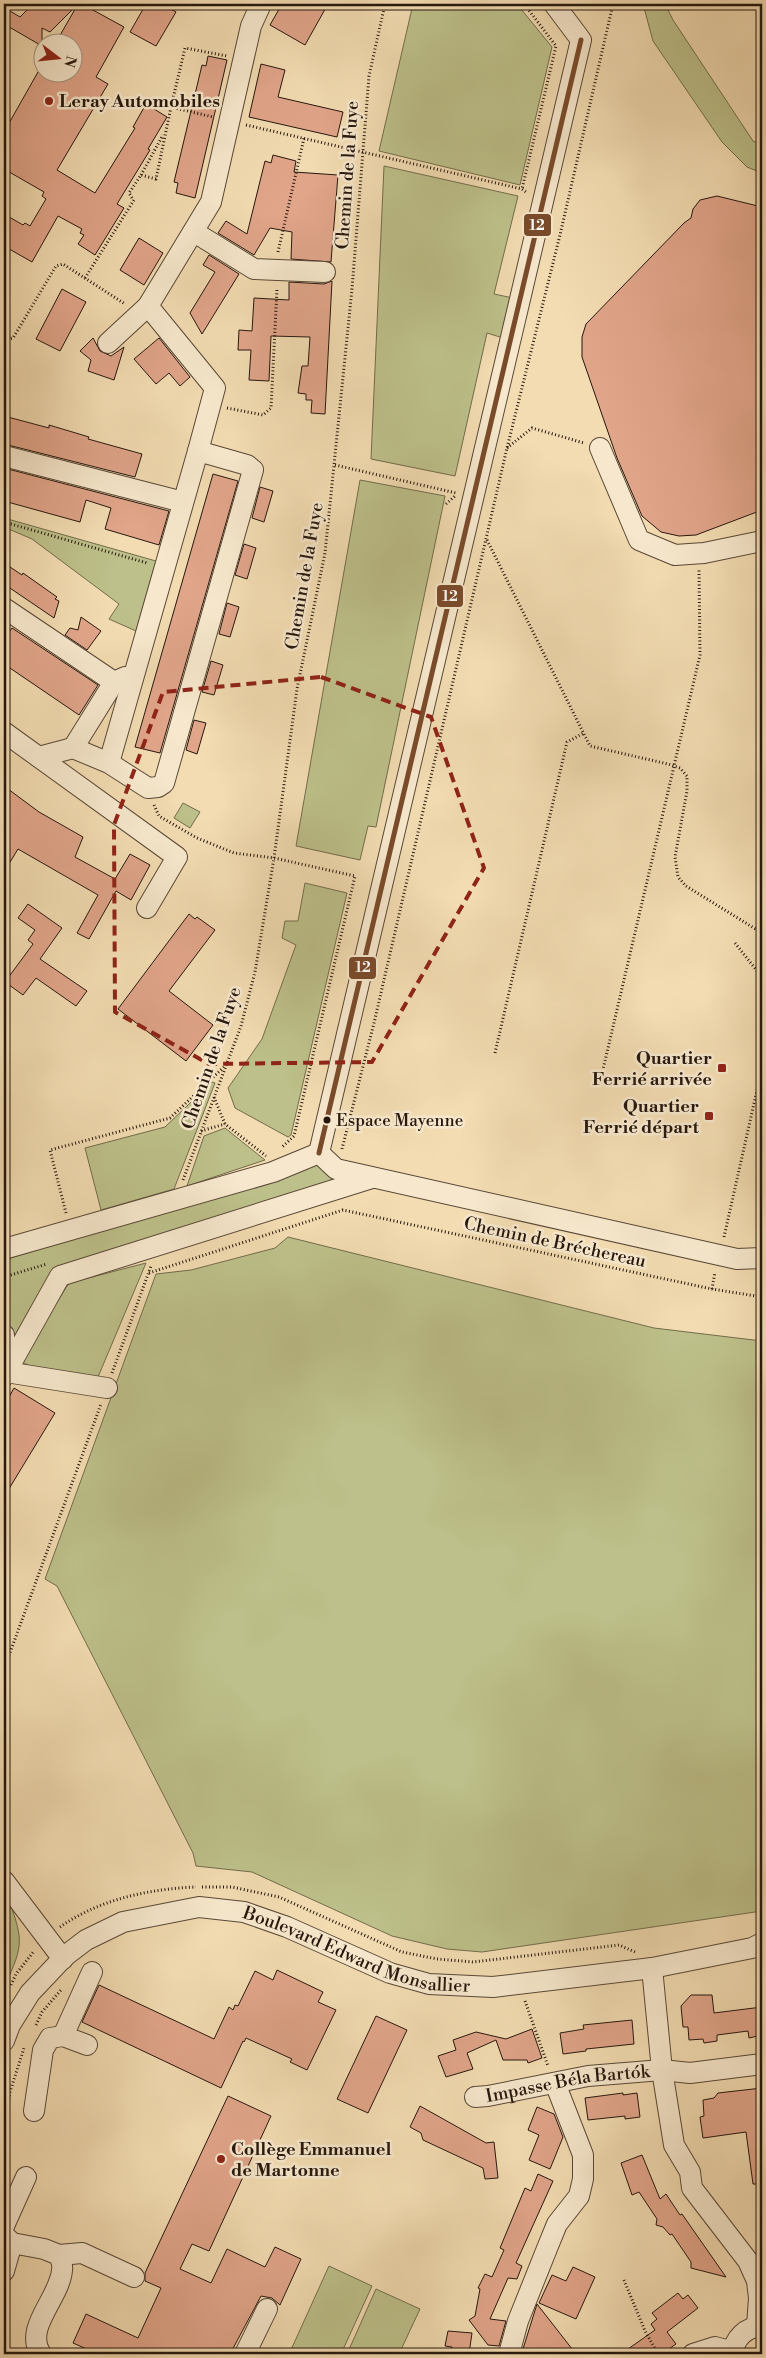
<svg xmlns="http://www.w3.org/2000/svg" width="766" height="2358" font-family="'Libre Bodoni',serif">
<rect width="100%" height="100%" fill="#f3dcb2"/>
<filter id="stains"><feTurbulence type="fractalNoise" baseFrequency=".004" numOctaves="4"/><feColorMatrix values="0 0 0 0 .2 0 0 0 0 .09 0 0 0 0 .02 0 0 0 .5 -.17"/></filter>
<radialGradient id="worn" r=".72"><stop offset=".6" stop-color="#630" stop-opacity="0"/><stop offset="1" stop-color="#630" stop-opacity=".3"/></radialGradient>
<path fill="#bdc08a" stroke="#726c4c" d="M 413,4 L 513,4 L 521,9 L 552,47 L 520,185 L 379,151 Z
M 643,4 L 665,4 L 673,20 L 753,141 L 762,145 L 762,173 L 747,167 L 722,142 L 653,41 Z
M 384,166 L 518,196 L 494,294 L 513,298 L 503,338 L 487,333 L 455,476 L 371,459 Z
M 360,480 L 445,496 L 376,827 L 368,826 L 360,860 L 296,846 Z
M 4,518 L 156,561 L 136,631 L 109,619 L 119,604 L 32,539 L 4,527 Z
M 183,803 L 200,812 L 190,828 L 174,818 Z
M 305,883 L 347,893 L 291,1135 L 288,1137 L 235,1108 L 228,1088 L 262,1039 L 296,945 L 282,938 L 285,921 L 298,921 Z
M 212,1082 L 215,1083 L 174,1189 L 101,1210 L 85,1148 L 165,1127 Z
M 225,1128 L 265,1160 L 187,1186 L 204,1136 Z
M 317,1164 L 331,1174 L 332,1184 L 56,1269 L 15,1338 L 10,1338 L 9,1320 L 4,1301 L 4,1260 Z
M 288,1237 L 654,1328 L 762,1341 L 762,1911 L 482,1952 L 447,1949 L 392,1936 L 252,1872 L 196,1866 L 193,1853 L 57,1586 L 45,1579 L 156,1274 L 191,1270 L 275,1248 Z
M 146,1263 L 98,1377 L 30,1366 L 20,1361 L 69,1283 Z
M 4,1891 L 7,1893 C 22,1940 26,1941 4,1987 Z
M 329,2266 L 372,2286 L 341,2354 L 295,2354 L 290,2352 Z
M 376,2289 L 420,2309 L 399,2354 L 347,2354 Z"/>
<path fill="#e1a58a" stroke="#26170e" d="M 33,4 L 78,4 L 50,32 L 42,28 L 42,46 L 4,24 L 4,18 L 10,11 L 20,17 Z
M 78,4 L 82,4 L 124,27 L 96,77 L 108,84 L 57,170 L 95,193 L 135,128 L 133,127 L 146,104 L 167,117 L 148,149 L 150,150 L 117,204 L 124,208 L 95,255 L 78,244 L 84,235 L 80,233 L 82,229 L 58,216 L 32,262 L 4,246 L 4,214 L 23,225 L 25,223 L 30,226 L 46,199 L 42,196 L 44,192 L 4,169 L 4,132 L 38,72 L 72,72 L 72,42 L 59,37 Z
M 146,4 L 162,4 L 176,12 L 156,46 L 130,32 Z
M 282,4 L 328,4 L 305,45 L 270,25 Z
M 208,56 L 227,60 L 195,198 L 176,193 L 178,183 L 174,182 L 202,65 L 206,66 Z
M 261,64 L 285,70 L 278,97 L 343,112 L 337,137 L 249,117 Z
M 273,155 L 296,161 L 294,172 L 338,175 L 331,262 L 291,259 L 292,232 L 270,228 L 254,255 L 218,233 L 226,221 L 247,234 L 265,161 L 271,163 Z
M 717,196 L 762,207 L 762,510 L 696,535 L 679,536 L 661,532 L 642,516 L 617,458 L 582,357 L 582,337 L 586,324 L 684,223 L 691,218 L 693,209 L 700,200 Z
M 139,238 L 163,253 L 144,285 L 120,270 Z
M 209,255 L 239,274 L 202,334 L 190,313 L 215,272 L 203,265 Z
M 332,281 L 325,414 L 311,413 L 312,400 L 306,400 L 306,394 L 298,393 L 302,366 L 308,366 L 310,337 L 271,336 L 269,381 L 249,380 L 251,350 L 238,350 L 239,330 L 252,331 L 254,298 L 289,300 L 289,282 L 324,284 Z
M 62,289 L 86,302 L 60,351 L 36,339 Z
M 93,338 L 100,351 L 111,356 L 124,347 L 114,380 L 88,371 L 91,360 L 80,351 Z
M 159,338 L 190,377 L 180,386 L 169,373 L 156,384 L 134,359 Z
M 4,416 L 49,428 L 49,425 L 89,437 L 88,439 L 142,454 L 135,477 L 4,444 Z
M 4,468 L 169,511 L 159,545 L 105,529 L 111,508 L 86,500 L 80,522 L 4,501 Z
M 213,474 L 238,481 L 160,753 L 135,747 Z
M 260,487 L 273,491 L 264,522 L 252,518 Z
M 244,544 L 256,548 L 247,579 L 235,575 Z
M 4,563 L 22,575 L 23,573 L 57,597 L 55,599 L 59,601 L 54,618 L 4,584 Z
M 227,603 L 239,607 L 230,637 L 219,634 Z
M 81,617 L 101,631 L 87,650 L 65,635 L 70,628 L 78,630 Z
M 12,628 L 98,685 L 79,715 L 4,664 L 4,651 L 10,641 L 5,638 Z
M 211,661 L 223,665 L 214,695 L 202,692 Z
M 194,720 L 206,723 L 197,754 L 186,750 Z
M 4,786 L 39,812 L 83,837 L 75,857 L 115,879 L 130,854 L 150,865 L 131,900 L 116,891 L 89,939 L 77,933 L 98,895 L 18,849 L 4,872 Z
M 28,904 L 62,928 L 40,959 L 87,991 L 76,1006 L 36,978 L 23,995 L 5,982 L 33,944 L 28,940 L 35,930 L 18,918 Z
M 189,914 L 195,919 L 197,917 L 215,930 L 169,991 L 213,1025 L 186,1061 L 118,1009 Z
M 14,1388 L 55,1413 L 4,1497 L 4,1406 Z
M 277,1970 L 323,1992 L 318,2002 L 336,2010 L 307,2070 L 290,2062 L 292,2059 L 246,2038 L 244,2042 L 243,2041 L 221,2088 L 82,2022 L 99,1985 L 214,2039 L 229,2007 L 233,2010 L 235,2005 L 238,2006 L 255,1971 L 273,1980 Z
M 691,1995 L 712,1995 L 714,2013 L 762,2007 L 762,2035 L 749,2038 L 748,2031 L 717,2035 L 717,2041 L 704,2043 L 703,2039 L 689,2040 L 688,2027 L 683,2027 L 681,2006 Z
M 376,2016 L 407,2030 L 368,2113 L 337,2099 Z
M 632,2020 L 634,2044 L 586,2049 L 586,2051 L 563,2054 L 560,2033 L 584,2029 L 583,2025 Z
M 532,2029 L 542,2058 L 528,2063 L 527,2060 L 503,2060 L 496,2040 L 467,2053 L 473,2069 L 446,2077 L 438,2056 L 456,2050 L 453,2040 L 476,2032 L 506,2039 Z
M 762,2088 L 762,2184 L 753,2184 L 746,2132 L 703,2138 L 700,2117 L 704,2116 L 703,2100 L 714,2098 L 718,2093 Z
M 623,2093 L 623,2095 L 637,2093 L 640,2117 L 625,2119 L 625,2116 L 588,2120 L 585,2098 Z
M 228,2096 L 271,2116 L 209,2251 L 192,2244 L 180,2269 L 211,2283 L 227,2249 L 265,2267 L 275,2247 L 301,2259 L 280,2305 L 272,2298 L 261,2296 L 230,2354 L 98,2354 L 73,2343 L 86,2314 L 138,2338 L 161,2288 L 145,2281 L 145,2273 Z
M 420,2106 L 486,2143 L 494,2142 L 498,2178 L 485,2179 L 483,2168 L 423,2140 L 421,2133 L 410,2127 Z
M 537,2107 L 554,2114 L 563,2137 L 550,2169 L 529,2160 L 539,2135 L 528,2130 Z
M 642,2155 L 660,2199 L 666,2194 L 680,2215 L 682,2214 L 726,2277 L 691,2268 L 691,2262 L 672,2234 L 670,2235 L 663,2227 L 656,2225 L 657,2219 L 639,2192 L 632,2195 L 621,2163 Z
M 538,2174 L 553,2181 L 516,2263 L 522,2266 L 517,2279 L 508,2278 L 490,2319 L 506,2321 L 499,2346 L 488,2345 L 469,2320 L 475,2316 L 480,2289 L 478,2288 L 485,2274 L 492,2277 L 504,2250 L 500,2248 L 525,2188 L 531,2191 Z
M 573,2267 L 595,2277 L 576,2319 L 539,2303 L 552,2275 L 566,2281 Z
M 678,2293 L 683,2299 L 688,2295 L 698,2308 L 667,2332 L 676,2344 L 662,2354 L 621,2354 L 655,2330 L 651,2324 L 657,2319 L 652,2313 Z
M 537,2304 L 576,2354 L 553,2354 L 523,2349 Z
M 448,2331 L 472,2333 L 469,2354 L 451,2354 L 452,2347 L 445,2346 Z"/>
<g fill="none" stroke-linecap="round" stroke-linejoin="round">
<defs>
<g id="minor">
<path d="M 194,232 L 254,269 L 325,272"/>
<path d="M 108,343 L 148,306"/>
<path d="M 600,448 L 639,540 L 675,555 L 704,553 L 762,541"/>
<path d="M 198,451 L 215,388 L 148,306 L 211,202 L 251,26 L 261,4"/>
<path d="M 4,456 L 183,502"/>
<path d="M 4,608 L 114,682"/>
<path d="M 4,732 L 177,857 L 147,908"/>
<path d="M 73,748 L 114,682 L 125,677"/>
<path d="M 39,757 L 73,748 L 109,763 L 148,788 L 158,787 L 164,783 L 253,470 L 247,465 L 198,451 L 109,763"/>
<path d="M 319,1153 L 581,40 L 554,4"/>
<path d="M 319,1153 L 336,1169 L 737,1259 L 762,1258"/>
<path d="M 4,1249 L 273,1172 L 319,1153"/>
<path d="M 4,1335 L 6,1372"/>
<path d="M 6,1372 L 107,1388"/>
<path d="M 4,1376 L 60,1276 L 372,1178"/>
<path d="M 4,1881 L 63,1959"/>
<path d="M 652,1968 L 662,2070 L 674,2145 L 690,2172 L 692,2188 L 748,2261 L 757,2281 L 759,2298 L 757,2326"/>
<path d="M 63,2036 L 92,1972"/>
<path id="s1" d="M 4,2041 L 10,2025 L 30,1993 L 65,1956 L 86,1940 L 123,1922 L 199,1907 L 244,1912 L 287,1927 L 390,1973 L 429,1984 L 493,1987 L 652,1968 L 752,1948 L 762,1943"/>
<path id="s2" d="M 475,2097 L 488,2096 L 588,2076 L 662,2070 L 690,2073 L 762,2064"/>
<path d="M 34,2111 L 43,2050 L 50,2038 L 63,2036 L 87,2045"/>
<path d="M 4,2226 L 26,2177"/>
<path d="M 12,2243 L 44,2249 L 59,2255 C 61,2260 63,2266 62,2270 C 60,2298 23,2328 41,2354"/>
<path d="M 59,2255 L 82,2253 L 134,2277"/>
<path d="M 4,2271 L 12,2243 L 4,2235"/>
<path d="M 245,2354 L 267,2309"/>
<path d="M 509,2354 L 518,2321 L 548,2246 L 557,2224 L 579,2196 L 583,2179 L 583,2155 L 555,2083"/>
<path d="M 693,2354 L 715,2347 L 733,2352"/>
<path d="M 733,2354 C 734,2338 746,2327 762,2326"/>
</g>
</defs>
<use href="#minor" stroke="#594837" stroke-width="22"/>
<path stroke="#26170e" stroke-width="3" stroke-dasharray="1 2.5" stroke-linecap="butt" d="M 521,4 L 528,9 L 556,46 L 522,189
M 171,107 L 185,48 L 227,56
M 246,125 L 522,189 L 526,192
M 141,175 L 163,135
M 132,198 L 129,193 L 141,175 L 156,179 L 171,107 L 213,117
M 278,252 L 304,138
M 85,278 L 134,200
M 4,340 L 13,338 L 56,266 L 63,264 L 125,304
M 227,408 L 263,415 L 271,408 L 277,289
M 507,448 L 532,428 L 584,443
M 335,465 L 456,493
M 446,504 L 455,496
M 4,522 L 147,563
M 487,540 L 590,746 L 668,764 L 680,768 L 687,776 L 687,791 L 675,857 L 678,877 L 686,886 L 762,933
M 154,805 L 159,816 L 197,838 L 234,853 L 274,858 L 355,876 L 294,1136 L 281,1148
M 735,943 L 761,976 L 762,970
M 495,1053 L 567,742 L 584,733
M 601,1078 L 700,655 L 699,570
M 214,1097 L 225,1124 L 266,1156
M 201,1131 L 225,1124
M 342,1149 L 374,1023 L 507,448 L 560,235 L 613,4
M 183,1180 L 241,1026 L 255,972 L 274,858 L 297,689 L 325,553 L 352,289 L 369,76 L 385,4
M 66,1213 L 50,1150 L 170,1118 L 224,1067
M 724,1237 L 762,1068
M 149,1273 L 343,1210 L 712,1289 L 762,1297
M 4,1277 L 47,1264
M 712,1289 L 715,1272
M 112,1373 L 151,1266
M 4,1669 L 101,1404
M 202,1887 L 232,1887 L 279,1897 L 402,1952 L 437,1959 L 473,1962 L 619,1945 L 635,1952
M 60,1927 C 100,1899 149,1889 196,1887
M 11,1985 L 16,1974 L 34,1951
M 525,2001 L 548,2066
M 36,2025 L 42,2012 L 61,1990
M 4,2127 L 10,2092 L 24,2048
M 624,2280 L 645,2331 L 658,2354"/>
<use href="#minor" stroke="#f7e8cd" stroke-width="20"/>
<defs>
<path id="bus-1" d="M 319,1153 L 581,40"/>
</defs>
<use href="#bus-1" stroke="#f7e8cd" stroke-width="9"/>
<use href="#bus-1" stroke="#7a4b2a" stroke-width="5"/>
</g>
<path fill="none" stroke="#8f2418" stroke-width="4" stroke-dasharray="10 6" stroke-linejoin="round" d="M 321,677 L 431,717 L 484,868 L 372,1062 L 209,1064 L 115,1012 L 114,825 L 163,692 Z"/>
<g fill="#8f2418" stroke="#f7e8cd" stroke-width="2">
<circle cx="49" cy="101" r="5"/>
<rect x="717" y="1063" width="10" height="10" rx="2.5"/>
<rect x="704" y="1111" width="10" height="10" rx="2.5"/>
<circle cx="221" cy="2159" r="5"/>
</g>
<circle fill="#26170e" stroke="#f7e8cd" stroke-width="2" cx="327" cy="1120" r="4.5"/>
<g text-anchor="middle" stroke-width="5" stroke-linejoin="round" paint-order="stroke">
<g font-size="17" fill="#26170e" stroke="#f7e8cd" text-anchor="start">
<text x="336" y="1126">Espace Mayenne</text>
</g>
<g font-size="18" font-weight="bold" fill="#26170e" stroke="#f7e8cd" text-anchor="start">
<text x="59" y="107">Leray Automobiles</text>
<text x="712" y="1064" text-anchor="end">Quartier<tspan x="712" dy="21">Ferrié arrivée</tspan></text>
<text x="699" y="1112" text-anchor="end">Quartier<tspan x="699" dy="21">Ferrié départ</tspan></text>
<text x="231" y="2155">Collège Emmanuel<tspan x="231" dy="21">de Martonne</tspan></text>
</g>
<g font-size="18" fill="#26170e" stroke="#f7e8cd">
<text transform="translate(347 175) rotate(-86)" y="6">Chemin de la Fuye</text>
<text transform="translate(304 576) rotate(-80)" y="6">Chemin de la Fuye</text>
<text transform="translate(211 1058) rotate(-71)" y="6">Chemin de la Fuye</text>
<text transform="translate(555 1242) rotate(12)" y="6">Chemin de Bréchereau</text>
<text dy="6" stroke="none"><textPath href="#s1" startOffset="416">Boulevard Edward Monsallier</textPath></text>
<text dy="6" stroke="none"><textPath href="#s2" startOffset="94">Impasse Béla Bartók</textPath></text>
</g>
</g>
<g stroke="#f7e8cd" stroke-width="2">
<rect x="523" y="213" width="29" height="24" rx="5" fill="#7a4b2a"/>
<rect x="436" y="584" width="28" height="24" rx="5" fill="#7a4b2a"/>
<rect x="348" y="956" width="29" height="24" rx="5" fill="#7a4b2a"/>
</g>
<g font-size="14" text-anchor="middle" font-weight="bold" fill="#fff">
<text x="537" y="230">12</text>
<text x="450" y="601">12</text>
<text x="363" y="972">12</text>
</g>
<rect width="766" height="2358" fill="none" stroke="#f3dcb2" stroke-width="20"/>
<rect x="5" y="5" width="756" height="2348" fill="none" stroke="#26170e" stroke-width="2.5"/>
<rect x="10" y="10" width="746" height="2338" fill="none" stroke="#26170e"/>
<g transform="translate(58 58) rotate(106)"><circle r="24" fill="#f7e8cd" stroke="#a39481"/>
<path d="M0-4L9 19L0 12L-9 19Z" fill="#8f2418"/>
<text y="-8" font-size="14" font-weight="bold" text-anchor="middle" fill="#26170e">N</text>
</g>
<rect width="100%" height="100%" filter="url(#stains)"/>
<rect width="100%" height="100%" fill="url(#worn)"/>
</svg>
